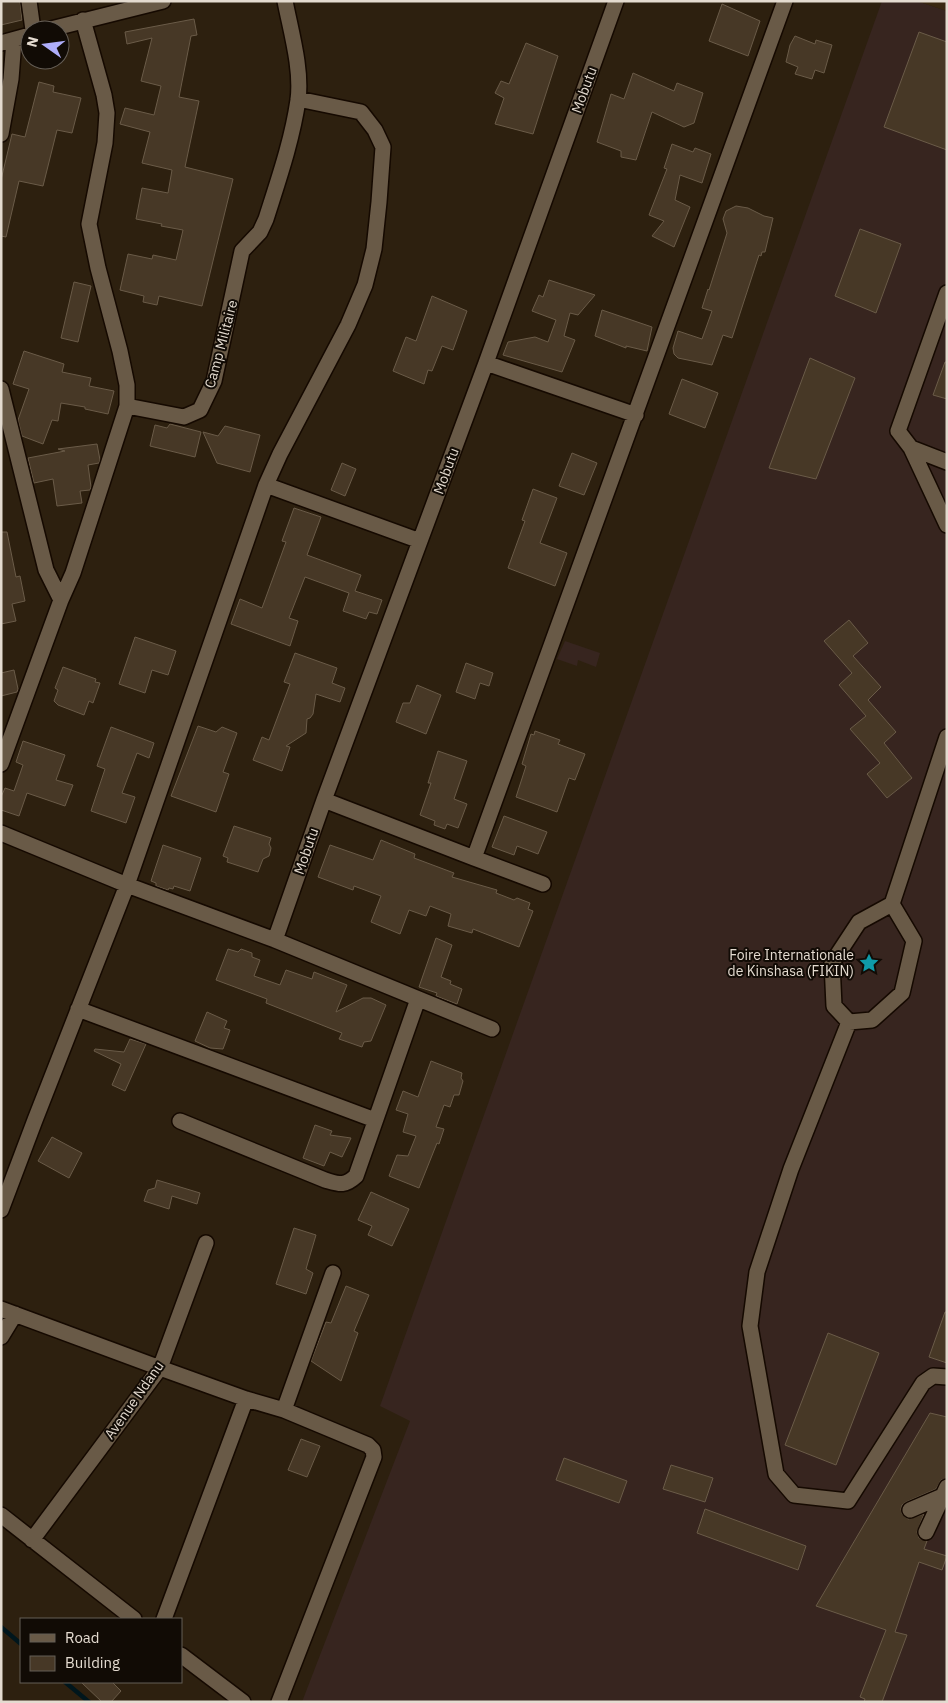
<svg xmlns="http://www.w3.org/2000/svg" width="948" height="1703" font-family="'IBM Plex Sans',sans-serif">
<rect width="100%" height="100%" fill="#2d200f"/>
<path fill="#37251f" d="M 882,1 L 917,1 L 947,11 L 947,1702 L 302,1702 L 410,1421 L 380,1406 Z
M 565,641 L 600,653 L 596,667 L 578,660 L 577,666 L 557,659 Z"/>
<path fill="#3a2811" d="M 917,1 L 947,1 L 947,11 Z"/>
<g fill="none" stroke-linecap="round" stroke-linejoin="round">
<path stroke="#00161c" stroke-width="4.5" d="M 1,1627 L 21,1644
M 65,1682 L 89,1702"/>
</g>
<path fill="#473826" stroke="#6a5b48" d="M 1,1 L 20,1 L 22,20 L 1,25 Z
M 722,4 L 760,21 L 748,56 L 709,41 Z
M 194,19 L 197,35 L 191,36 L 179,97 L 199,101 L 185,167 L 233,179 L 202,306 L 159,296 L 157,305 L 143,302 L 144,296 L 120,290 L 128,254 L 152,259 L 153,255 L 176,260 L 183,230 L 161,226 L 162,224 L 136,219 L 142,188 L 168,193 L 172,170 L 142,163 L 150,132 L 120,124 L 125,108 L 154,115 L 161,86 L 141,81 L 152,38 L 127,44 L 125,32 Z
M 919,32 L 947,42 L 947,150 L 884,127 Z
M 795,36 L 815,44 L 816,40 L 832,45 L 824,73 L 815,70 L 812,79 L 795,74 L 798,67 L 786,62 L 790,45 Z
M 526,43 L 558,56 L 533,134 L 495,124 L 504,98 L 495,93 L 501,81 L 509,84 Z
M 633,73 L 674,91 L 677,83 L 703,93 L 694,123 L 684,127 L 652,112 L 636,160 L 621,157 L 621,151 L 597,142 L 611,94 L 624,99 Z
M 39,82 L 54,86 L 53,92 L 81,98 L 72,133 L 57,130 L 43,186 L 19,181 L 6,237 L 1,236 L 1,180 L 12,134 L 25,137 Z
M 672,144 L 693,152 L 695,148 L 711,154 L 702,183 L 680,175 L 675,200 L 690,207 L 674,247 L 652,236 L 664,221 L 649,215 L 667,169 L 664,168 Z
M 736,206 L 748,208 L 764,216 L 773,218 L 765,252 L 762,252 L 761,256 L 759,255 L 732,338 L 723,335 L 712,365 L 678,358 L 674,354 L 673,348 L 678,331 L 702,339 L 712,311 L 702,308 L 708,289 L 709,290 L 727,233 L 723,219 L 726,211 Z
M 860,229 L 901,244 L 876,313 L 835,296 Z
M 549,280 L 595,295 L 578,315 L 570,313 L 564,336 L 575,340 L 562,372 L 503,355 L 508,342 L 535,337 L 548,342 L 556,320 L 532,311 L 539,295 L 543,297 Z
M 74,282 L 91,286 L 78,342 L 61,338 Z
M 432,296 L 467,311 L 453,350 L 442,346 L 432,371 L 428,370 L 424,384 L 393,371 L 406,337 L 416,341 Z
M 602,310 L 652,327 L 647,351 L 626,346 L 626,348 L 595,336 Z
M 24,351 L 64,364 L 62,372 L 91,378 L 89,386 L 114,391 L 108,414 L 85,409 L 85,407 L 61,403 L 58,421 L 52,420 L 43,444 L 22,436 L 18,420 L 29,389 L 13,384 Z
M 810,358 L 855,378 L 816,479 L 769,468 Z
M 945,362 L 947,362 L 947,399 L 933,395 Z
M 682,379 L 718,393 L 705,428 L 669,414 Z
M 170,424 L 201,432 L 195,457 L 150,446 L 155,425 L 167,428 Z
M 225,426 L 260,435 L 250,472 L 217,463 L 203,432 L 218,436 Z
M 97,444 L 100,460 L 99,463 L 88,465 L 91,487 L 90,490 L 80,491 L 82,503 L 57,506 L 53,479 L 34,483 L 28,458 L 65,451 L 58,449 Z
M 572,453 L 597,463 L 584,495 L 559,486 Z
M 342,463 L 356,469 L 345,496 L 331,490 Z
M 533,489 L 557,498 L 540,543 L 567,553 L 555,586 L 508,568 L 525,521 L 522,520 Z
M 294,508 L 321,517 L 307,555 L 361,575 L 355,591 L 382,600 L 377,614 L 369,612 L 366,619 L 343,611 L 349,593 L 305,577 L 289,618 L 298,621 L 290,646 L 231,624 L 240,599 L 262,608 L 286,542 L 282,541 Z
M 1,532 L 7,532 L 16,577 L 20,576 L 25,601 L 12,604 L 16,621 L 1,624 Z
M 849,620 L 868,643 L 853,656 L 881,687 L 868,700 L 896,732 L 884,743 L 912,778 L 887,798 L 867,774 L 880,763 L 850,729 L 866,716 L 839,685 L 852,673 L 824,641 Z
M 135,637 L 176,651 L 168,675 L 152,670 L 145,693 L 119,684 Z
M 295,653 L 337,668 L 332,683 L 345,688 L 340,702 L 316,694 L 313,714 L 310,718 L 307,719 L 306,733 L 286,746 L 290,747 L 282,771 L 253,760 L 262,737 L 269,740 L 290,684 L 284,682 Z
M 466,663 L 493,673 L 489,686 L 480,683 L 475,699 L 456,692 Z
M 63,667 L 96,679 L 95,682 L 100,683 L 93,703 L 89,701 L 84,715 L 58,705 L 54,701 L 58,690 L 55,688 Z
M 14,670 L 18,689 L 17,692 L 1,696 L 1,673 Z
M 417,685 L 441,695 L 426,734 L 396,722 L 403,703 L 410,703 Z
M 198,726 L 216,732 L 222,727 L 237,733 L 223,772 L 229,774 L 216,812 L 171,796 Z
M 111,727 L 154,743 L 149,758 L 137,753 L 122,793 L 135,797 L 126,823 L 91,811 L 105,769 L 97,766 Z
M 535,731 L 560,740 L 558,744 L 585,754 L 575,780 L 569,778 L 557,812 L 516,797 L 526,766 L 522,764 L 531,734 L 534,735 Z
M 23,741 L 65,755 L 56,780 L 73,785 L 65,806 L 27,793 L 19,816 L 1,810 L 1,797 L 5,788 L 14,791 L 23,765 L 16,762 Z
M 438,751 L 467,761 L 454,799 L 467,804 L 458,828 L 447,824 L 445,829 L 434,825 L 435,821 L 420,815 L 431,783 L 428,783 Z
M 504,816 L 547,832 L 538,854 L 517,846 L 514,855 L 492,847 Z
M 234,826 L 271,838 L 269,844 L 271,848 L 269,856 L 263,859 L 258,872 L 227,862 L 228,858 L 223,856 Z
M 381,840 L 415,854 L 414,858 L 454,873 L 452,877 L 497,890 L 496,893 L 514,900 L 517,898 L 530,903 L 528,909 L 533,911 L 519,947 L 473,929 L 472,933 L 448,926 L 451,914 L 430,906 L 426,916 L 409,910 L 400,934 L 371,922 L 381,896 L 354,886 L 353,890 L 318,877 L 330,845 L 373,860 Z
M 163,845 L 201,858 L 190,891 L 174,886 L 173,889 L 169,888 L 168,890 L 156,886 L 156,883 L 151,881 Z
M 436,938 L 452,945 L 441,977 L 451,981 L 450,984 L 462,989 L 457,1004 L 436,996 L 437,993 L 419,987 Z
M 228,949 L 238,952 L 241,949 L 252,953 L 252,957 L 260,960 L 254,976 L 280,985 L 286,970 L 312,979 L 314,972 L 347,985 L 336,1012 L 363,998 L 371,998 L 386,1005 L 371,1041 L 364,1042 L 362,1047 L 339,1039 L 342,1033 L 266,1003 L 267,999 L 216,980 Z
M 207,1012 L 227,1021 L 224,1028 L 230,1030 L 223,1049 L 210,1048 L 195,1041 Z
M 130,1039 L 146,1044 L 125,1091 L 112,1085 L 121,1064 L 94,1051 L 95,1049 L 124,1052 Z
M 431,1061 L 462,1073 L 461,1078 L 463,1081 L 459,1095 L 454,1095 L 450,1107 L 444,1105 L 436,1127 L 444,1129 L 439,1144 L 437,1143 L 419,1188 L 389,1176 L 397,1155 L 408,1156 L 416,1136 L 403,1132 L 408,1114 L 396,1110 L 403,1091 L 418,1097 Z
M 315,1125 L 332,1131 L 330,1135 L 351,1138 L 342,1157 L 330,1152 L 324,1166 L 303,1158 Z
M 52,1137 L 82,1153 L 69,1178 L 38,1161 Z
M 157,1180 L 200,1193 L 197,1204 L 172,1196 L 169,1209 L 144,1201 L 148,1190 L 155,1188 Z
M 371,1192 L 409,1209 L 392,1246 L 368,1235 L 372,1226 L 358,1220 Z
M 294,1228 L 316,1235 L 306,1269 L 313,1273 L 306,1294 L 276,1284 Z
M 346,1286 L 369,1295 L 354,1331 L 358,1333 L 341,1381 L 311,1361 L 326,1322 L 331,1323 Z
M 945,1312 L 947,1312 L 947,1363 L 929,1357 Z
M 828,1333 L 879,1353 L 836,1465 L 785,1445 Z
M 930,1413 L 947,1417 L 947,1478 L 941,1480 L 936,1489 L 906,1502 L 902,1505 L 901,1509 L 902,1514 L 908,1519 L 924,1514 L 917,1532 L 919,1538 L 927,1541 L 924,1549 L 947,1556 L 942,1570 L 919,1562 L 895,1632 L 907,1635 L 882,1702 L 864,1702 L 865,1699 L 860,1697 L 886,1630 L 816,1606 Z
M 301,1439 L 320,1446 L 307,1477 L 288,1470 Z
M 564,1458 L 627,1481 L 619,1503 L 556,1480 Z
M 671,1465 L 713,1478 L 705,1502 L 663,1489 Z
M 705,1509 L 806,1546 L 798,1570 L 697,1533 Z
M 81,1682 L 112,1682 L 121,1691 L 111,1702 L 102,1702 Z"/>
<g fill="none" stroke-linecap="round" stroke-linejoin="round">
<defs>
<path id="minor" d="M 29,1 L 33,30
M 83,20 L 104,95 L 107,113 L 105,143 L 89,224 L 98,268 L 120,351 L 127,385 L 127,406 L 184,417 L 200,410 L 214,381 L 242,251 L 260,232 L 266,219 C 278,181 292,141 298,100 C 302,69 291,32 285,1
M 47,30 L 163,1
M 1,43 L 30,35
M 1,134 L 11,79 L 14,40
M 947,293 L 898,431 L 911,448 L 947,525
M 486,363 L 636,415
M 1,389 L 46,570 L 61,600
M 911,448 L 947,462
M 266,485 L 420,541
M 1,764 L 61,600 L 73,573 L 127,406
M 324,800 L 474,858 L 785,1
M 1,833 L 127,885 L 275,940 L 492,1029
M 474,858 L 543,884
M 275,940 L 324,800 L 486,363 L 616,1
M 78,1009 L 375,1120
M 849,1022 L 791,1169 L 757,1272 L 750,1326 L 776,1474 L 794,1495 L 848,1501 L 923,1383 L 933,1376 L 947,1377
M 849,1022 L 834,1006 L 832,963 L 859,922 L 892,904 L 947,737
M 849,1022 L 872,1020 L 902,993 L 914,941 L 892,904
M 180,1121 L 325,1180 C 339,1184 344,1187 356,1176 L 418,999
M 1,1210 L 35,1120 L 127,885 L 266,485 L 280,454 L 348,325 L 365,285 L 374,249 L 379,202 L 383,147 L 375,130 L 361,112 L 298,99
M 1,1309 L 160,1368 L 246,1399 L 284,1410 L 368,1445 L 373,1450 L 374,1457 L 279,1702
M 1,1337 L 15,1314
M 284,1410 L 333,1273
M 910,1510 L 945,1495
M 1,1515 L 134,1619
M 926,1532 L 947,1487
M 32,1540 L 160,1368 L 206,1243
M 164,1619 L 246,1399
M 181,1655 L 243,1702"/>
</defs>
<use href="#minor" stroke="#150900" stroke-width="18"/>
<use href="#minor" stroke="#695a47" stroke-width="15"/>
</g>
<defs>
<symbol id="sight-bare" viewBox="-9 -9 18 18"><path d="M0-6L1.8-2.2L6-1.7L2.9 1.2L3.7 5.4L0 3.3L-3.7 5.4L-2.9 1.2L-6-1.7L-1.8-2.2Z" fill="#0f9aa8" stroke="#110b05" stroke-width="2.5" paint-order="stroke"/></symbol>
</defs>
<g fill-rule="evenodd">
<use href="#sight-bare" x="855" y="949" width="28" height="28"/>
</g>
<g text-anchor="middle" stroke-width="4" stroke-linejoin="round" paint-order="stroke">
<g font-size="14" fill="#e4dbd0" stroke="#110b05">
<text transform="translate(584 90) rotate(-70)" y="5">Mobutu</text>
<text transform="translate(221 344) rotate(-75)" y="5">Camp Militaire</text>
<text transform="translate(446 471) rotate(-70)" y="5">Mobutu</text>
<text transform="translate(306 851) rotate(-71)" y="5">Mobutu</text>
<text transform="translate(134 1400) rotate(-55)" y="5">Avenue Ndanu</text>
</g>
<g font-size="14" fill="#e4dbd0" stroke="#110b05" text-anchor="end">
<text x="854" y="960">Foire Internationale<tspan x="854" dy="16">de Kinshasa (FIKIN)</tspan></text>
</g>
</g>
<rect width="948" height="1703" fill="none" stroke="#e4dbd0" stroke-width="5"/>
<rect x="20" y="1618" width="162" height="65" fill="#110b05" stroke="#655e56"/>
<rect x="30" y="1634" width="25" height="8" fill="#695a47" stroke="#655e56"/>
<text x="65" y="1643" font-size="15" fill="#e4dbd0">Road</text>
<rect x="30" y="1656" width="25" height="15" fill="#473826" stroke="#655e56"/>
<text x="65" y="1668" font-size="15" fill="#e4dbd0">Building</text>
<g transform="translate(45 45) rotate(284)"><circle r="24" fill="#110b05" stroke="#655e56"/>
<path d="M0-4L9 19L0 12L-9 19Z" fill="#afaefa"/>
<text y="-8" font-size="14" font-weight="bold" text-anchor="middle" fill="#e4dbd0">N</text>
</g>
</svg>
